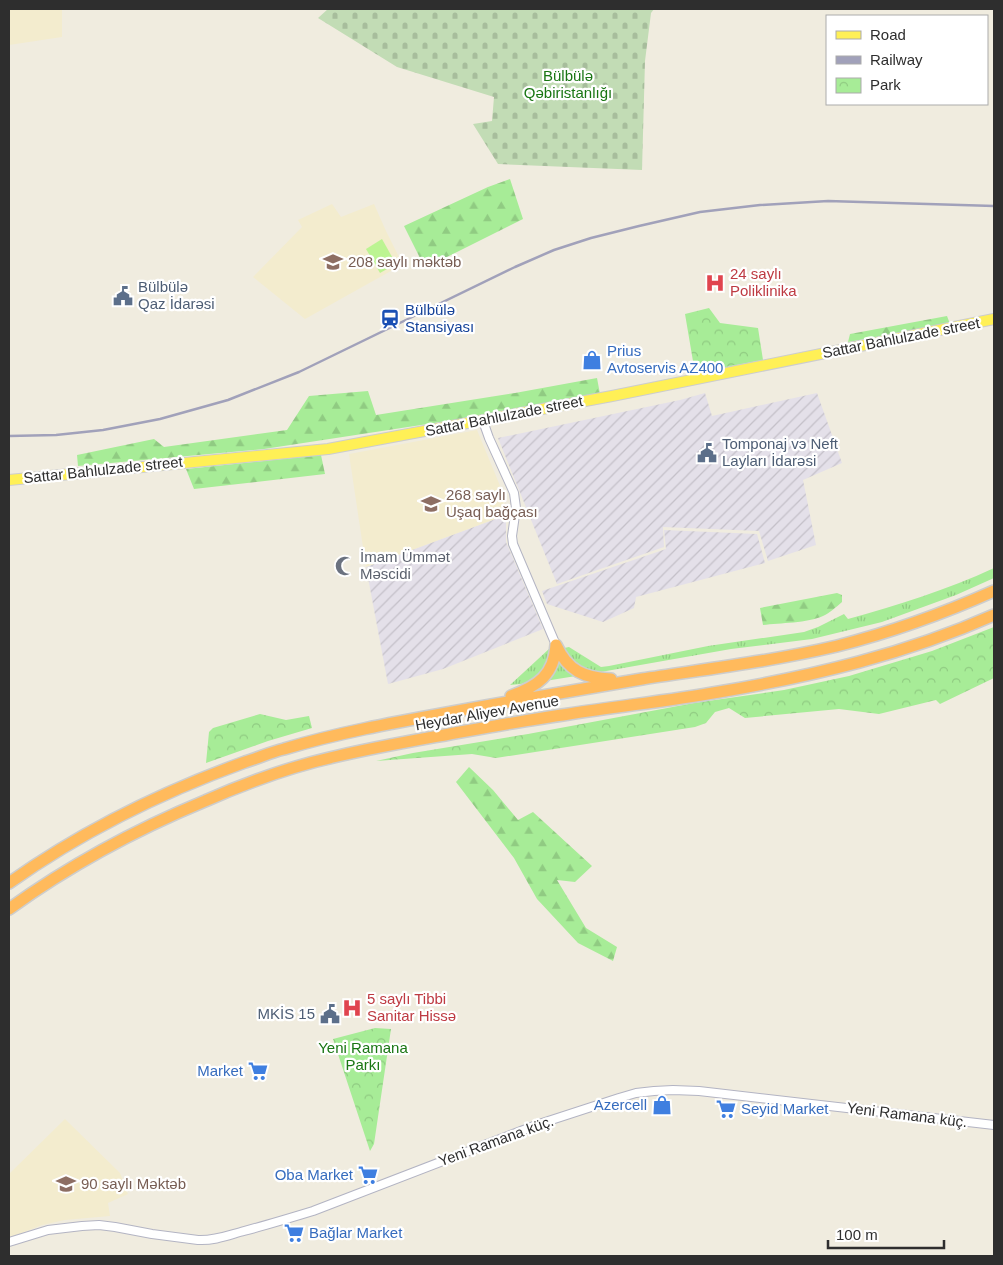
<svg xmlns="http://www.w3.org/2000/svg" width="1003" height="1265" font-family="Helvetica,sans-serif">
<defs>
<pattern id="industrial-furrows" width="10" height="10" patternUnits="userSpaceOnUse" patternTransform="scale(1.25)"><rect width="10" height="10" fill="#e4e0e9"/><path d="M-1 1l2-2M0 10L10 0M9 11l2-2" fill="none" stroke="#c4c0c8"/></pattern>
<pattern id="grass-tufts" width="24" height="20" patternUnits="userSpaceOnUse" patternTransform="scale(1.25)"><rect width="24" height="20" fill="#a7ec97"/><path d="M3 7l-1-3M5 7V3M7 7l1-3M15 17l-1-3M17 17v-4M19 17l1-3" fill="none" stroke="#90cb82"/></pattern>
<pattern id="forest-firs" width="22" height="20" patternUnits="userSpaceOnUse" patternTransform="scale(1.25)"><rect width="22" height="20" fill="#a7ec97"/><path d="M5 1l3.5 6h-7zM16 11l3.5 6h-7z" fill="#90cb82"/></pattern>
<pattern id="cemetery-stones" width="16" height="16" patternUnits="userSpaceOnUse" patternTransform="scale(1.25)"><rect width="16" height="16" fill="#c2dcb5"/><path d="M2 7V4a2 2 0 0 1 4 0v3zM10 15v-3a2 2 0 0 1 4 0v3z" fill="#a7bd9c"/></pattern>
<pattern id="park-crowns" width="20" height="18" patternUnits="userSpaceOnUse" patternTransform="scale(1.25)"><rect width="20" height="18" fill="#a7ec97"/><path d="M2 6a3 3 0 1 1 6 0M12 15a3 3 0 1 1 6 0" fill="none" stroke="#90cb82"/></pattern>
</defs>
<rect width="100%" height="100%" fill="#f0ecdf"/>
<path fill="url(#industrial-furrows)" d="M 705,393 L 712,416 L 817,393 L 842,463 L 803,480 L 816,545 L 768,561 L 759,531 L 663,527 L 664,547 L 557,584 L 498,438 L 680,400 Z
M 506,515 L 506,542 L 543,629 L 443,669 L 388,684 L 366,567 Z
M 664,530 L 757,534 L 765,563 L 636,597 L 634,608 L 603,622 L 547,604 L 542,591 L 666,549 Z"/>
<path fill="#f3ecce" d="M 9,9 L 62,9 L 62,37 L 9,45 Z
M 332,204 L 341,217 L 374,204 L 386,231 L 399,257 L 398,267 L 305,319 L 253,277 L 302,227 L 298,220 Z
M 477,430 L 503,493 L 506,515 L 366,567 L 349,454 Z
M 65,1119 L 120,1173 L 128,1194 L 108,1203 L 110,1216 L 65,1220 L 42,1225 L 9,1238 L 9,1174 Z"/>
<path fill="url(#grass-tufts)" d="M 994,568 L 994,578 L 956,595 L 882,622 L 812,639 L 731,649 L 595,673 L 588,672 L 569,659 L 564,648 L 569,647 L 601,667 L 609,666 L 708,646 L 804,632 L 818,627 L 844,614 L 848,619 C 898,605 947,590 994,568 Z
M 550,648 L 550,657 L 547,667 L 531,681 L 521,684 L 510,685 Z
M 558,655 L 576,676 L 545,681 Z"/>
<path fill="url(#forest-firs)" d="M 510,179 L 523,219 L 425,268 L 404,226 L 488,187 Z
M 947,316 L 950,324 L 848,342 L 850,334 Z
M 597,378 L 600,394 L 467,418 L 264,449 L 78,466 L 77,455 L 154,439 L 164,447 L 287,430 L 309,396 L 368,391 L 376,415 L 515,393 Z
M 321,455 L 325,474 L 194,489 L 186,469 Z
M 837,593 L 842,595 L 842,602 C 836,607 830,613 823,616 C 808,623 780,623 763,625 L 760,608 Z
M 469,767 L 493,790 L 518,820 L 533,812 L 592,866 L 575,882 L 557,880 L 586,928 L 617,947 L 613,961 L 578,943 L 537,899 L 514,858 L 456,782 Z"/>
<path fill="url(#cemetery-stones)" d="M 328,9 L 654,9 L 651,13 L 645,61 L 642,170 L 498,164 L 473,124 L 492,121 L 494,97 L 397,67 L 318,18 Z"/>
<path fill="url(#park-crowns)" d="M 709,308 L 720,323 L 758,328 L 763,360 L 695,373 L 685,314 Z
M 994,627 L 994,678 L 940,704 L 936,700 L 879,714 L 839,709 L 745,718 L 729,708 L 715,712 L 706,723 L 695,727 L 496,758 L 472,754 L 376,761 L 413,753 L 528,734 L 694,703 L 784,690 L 849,676 L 932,651 Z
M 260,714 L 286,720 L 309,716 L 312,728 L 268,741 L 206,763 L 209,732 L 213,728 Z
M 375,1028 L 391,1029 L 374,1144 L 370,1151 L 333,1039 Z"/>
<path fill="#bcf492" d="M 382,239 L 396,264 L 380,273 L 366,249 Z"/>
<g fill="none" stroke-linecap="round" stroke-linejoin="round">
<defs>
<path id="minor" d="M 483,421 L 489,438 L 514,493 L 516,508 L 512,536 L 513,544 L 556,645
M 9,1242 L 48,1230 L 82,1226 L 99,1225 L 115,1227 L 152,1234 L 198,1240 C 214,1241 229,1235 244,1231 C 267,1225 290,1218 313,1211 L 539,1124 L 619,1098 L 636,1093 L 654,1091 L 673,1090 L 699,1091 L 994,1125"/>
<path id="major" d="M 9,480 L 328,449 L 360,443 L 612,396 L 994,319"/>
<path id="highway" d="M 556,645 C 568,671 584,678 611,679
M 511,696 C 538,686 554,675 556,645
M 9,883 C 81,832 162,792 245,762 C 258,758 271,752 284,749 C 337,733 392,723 447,713 C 512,701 577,690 642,679 C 707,669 773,661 837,646 C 892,632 942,614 994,591
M 9,909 C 70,865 135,830 205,801 C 248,782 292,766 338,756 C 380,746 423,739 466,731 C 500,725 534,719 569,714 C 619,706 669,701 719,692 C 813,676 906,654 994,615"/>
</defs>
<use href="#minor" stroke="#b3b4c3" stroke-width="10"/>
<use href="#major" stroke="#cdcdcd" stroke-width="12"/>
<use href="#highway" stroke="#cdcdcd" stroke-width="14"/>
<use href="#minor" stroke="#fff" stroke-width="8"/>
<use href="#major" stroke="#fff056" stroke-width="10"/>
<use href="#highway" stroke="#ffba5c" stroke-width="11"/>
<path stroke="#a1a1ba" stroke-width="2.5" d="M 9,436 L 56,435 L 103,430 L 160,419 L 228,400 L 299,372 L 515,267 L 554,250 L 591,238 L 639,226 L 700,212 L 760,205 L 828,201 L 994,206"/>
</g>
<defs>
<symbol id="school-bare" viewBox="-9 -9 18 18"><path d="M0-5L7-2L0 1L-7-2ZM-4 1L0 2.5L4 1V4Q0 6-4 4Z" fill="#8d6e63" stroke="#fff" stroke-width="2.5" paint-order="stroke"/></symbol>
<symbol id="hospital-bare" viewBox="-9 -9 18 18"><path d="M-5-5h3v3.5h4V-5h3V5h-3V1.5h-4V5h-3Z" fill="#e0444e" stroke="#fff" stroke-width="2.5" paint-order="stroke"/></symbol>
<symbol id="civic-bare" viewBox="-9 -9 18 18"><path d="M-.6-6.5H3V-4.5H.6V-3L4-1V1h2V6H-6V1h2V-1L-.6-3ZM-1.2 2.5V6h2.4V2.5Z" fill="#5c6f8a" stroke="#fff" stroke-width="2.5" paint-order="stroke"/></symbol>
<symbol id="station-bare" viewBox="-9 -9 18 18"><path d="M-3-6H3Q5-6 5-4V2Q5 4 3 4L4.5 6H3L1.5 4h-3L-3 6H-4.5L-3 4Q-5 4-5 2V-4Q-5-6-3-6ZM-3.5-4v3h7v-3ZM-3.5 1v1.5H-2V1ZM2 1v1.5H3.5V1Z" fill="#1a4fb4" stroke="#fff" stroke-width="2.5" paint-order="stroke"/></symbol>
<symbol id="shop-bare" viewBox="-9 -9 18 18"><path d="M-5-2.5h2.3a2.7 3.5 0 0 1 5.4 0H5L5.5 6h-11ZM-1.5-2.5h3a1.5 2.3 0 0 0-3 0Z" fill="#3f7fe0" stroke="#fff" stroke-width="2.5" paint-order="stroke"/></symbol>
<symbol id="mosque-bare" viewBox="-9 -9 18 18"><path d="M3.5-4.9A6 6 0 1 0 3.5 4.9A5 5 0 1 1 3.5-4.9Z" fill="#6b7280" stroke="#fff" stroke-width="2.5" paint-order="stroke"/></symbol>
<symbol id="supermarket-bare" viewBox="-9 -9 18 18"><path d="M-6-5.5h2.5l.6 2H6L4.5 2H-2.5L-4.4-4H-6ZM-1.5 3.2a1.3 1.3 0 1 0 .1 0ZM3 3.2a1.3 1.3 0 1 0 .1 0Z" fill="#3f7fe0" stroke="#fff" stroke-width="2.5" paint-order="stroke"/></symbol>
</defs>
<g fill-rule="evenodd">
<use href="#school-bare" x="319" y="248" width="28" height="28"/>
<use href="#hospital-bare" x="701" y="269" width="28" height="28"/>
<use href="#civic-bare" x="109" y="282" width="28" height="28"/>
<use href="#station-bare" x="376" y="305" width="28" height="28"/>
<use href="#shop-bare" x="578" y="346" width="28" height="28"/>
<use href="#civic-bare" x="693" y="439" width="28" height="28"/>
<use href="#school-bare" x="417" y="490" width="28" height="28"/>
<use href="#mosque-bare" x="331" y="552" width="28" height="28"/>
<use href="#hospital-bare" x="338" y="994" width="28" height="28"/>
<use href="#civic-bare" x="316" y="1000" width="28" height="28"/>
<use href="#supermarket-bare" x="244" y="1057" width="28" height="28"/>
<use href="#shop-bare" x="648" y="1091" width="28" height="28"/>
<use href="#supermarket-bare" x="712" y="1095" width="28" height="28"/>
<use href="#supermarket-bare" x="354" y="1161" width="28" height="28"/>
<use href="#school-bare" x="52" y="1170" width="28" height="28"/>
<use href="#supermarket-bare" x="280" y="1219" width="28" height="28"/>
</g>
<g text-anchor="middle" stroke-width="4.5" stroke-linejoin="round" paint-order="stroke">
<g font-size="15" fill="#197613" stroke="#fff">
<text x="568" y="81">Bülbülə<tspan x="568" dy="17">Qəbiristanlığı</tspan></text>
<text x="363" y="1053">Yeni Ramana<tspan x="363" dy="17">Parkı</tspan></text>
</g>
<g font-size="15" fill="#785e54" stroke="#fff" text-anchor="start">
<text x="348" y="267">208 saylı məktəb</text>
<text x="446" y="500">268 saylı<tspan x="446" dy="17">Uşaq bağçası</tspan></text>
<text x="81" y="1189">90 saylı Məktəb</text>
</g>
<g font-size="15" fill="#be3a42" stroke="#fff" text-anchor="start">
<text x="730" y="279">24 saylı<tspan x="730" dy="17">Poliklinika</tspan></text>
<text x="367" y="1004">5 saylı Tibbi<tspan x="367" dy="17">Sanitar Hissə</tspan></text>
</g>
<g font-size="15" fill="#4e5e75" stroke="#fff" text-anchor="start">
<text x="138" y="292">Bülbülə<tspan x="138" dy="17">Qaz İdarəsi</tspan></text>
<text x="722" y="449">Tomponaj vэ Neft<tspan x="722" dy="17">Layları İdarəsi</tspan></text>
<text x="315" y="1019" text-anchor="end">MKİS 15</text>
</g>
<g font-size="15" fill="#164399" stroke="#fff" text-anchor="start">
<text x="405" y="315">Bülbülə<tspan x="405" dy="17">Stansiyası</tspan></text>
</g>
<g font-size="15" fill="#2e2e2e" stroke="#fff">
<text transform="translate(901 338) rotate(-11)" y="5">Sattar Bahlulzade street</text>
<text transform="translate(504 416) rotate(-11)" y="5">Sattar Bahlulzade street</text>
<text transform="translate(103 470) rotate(-6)" y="5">Sattar Bahlulzade street</text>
<text transform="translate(487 713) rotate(-10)" y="5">Heydar Aliyev Avenue</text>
<text transform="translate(907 1115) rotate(7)" y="5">Yeni Ramana küç.</text>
<text transform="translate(496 1141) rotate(-20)" y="5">Yeni Ramana küç.</text>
</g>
<g font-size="15" fill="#366cbe" stroke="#fff" text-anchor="start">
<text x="607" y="356">Prius<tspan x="607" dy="17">Avtoservis AZ400</tspan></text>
<text x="243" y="1076" text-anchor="end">Market</text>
<text x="647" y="1110" text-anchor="end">Azercell</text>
<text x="741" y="1114">Seyid Market</text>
<text x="353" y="1180" text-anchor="end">Oba Market</text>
<text x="309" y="1238">Bağlar Market</text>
</g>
<g font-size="15" fill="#5b616d" stroke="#fff" text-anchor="start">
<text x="360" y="562">İmam Ümmət<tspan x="360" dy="17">Məscidi</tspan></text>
</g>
</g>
<rect width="1003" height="1265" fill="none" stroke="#2e2e2e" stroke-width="20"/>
<rect x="826" y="15" width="162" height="90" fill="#ffffff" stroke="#ababab"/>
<rect x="836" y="31" width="25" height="8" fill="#fff056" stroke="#ababab"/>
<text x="870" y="40" font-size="15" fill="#2e2e2e">Road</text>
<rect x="836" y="56" width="25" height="8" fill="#a1a1ba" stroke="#ababab"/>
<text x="870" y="65" font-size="15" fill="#2e2e2e">Railway</text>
<rect x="836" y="78" width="25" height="15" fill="url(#park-crowns)" stroke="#ababab"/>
<text x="870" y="90" font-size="15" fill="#2e2e2e">Park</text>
<path d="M828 1240v8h116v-8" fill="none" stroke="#2e2e2e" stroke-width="2.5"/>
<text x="836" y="1240" font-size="15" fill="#2e2e2e" stroke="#ffffff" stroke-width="4" paint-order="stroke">100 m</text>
</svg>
